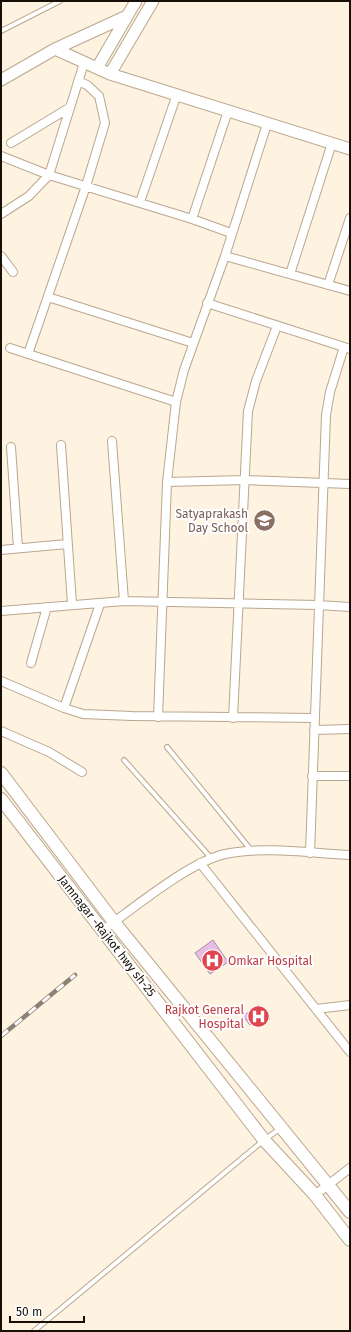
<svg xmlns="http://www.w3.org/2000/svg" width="351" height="1332" font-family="'Fira Sans',sans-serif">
<rect width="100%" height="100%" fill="#fef2e1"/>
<path fill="#e6bde5" stroke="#a68fa5" d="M 213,940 L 228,962 L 210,974 L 195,953 Z
M 259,1005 L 270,1019 L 261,1026 L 257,1020 L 250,1025 L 243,1016 Z"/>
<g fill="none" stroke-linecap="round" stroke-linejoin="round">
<defs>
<path id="lane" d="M 1,31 L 60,1
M 167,747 L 251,850
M 124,760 L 212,859
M 34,1331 L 264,1140 L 281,1128"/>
<path id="street" d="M 11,143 L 69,108
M 1,156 L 49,175 L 192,219 L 231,233
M 140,202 L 177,94
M 1,214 L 29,196 L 49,175 L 84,63
M 192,219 L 228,111
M 1,256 L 13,272
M 225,256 L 350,291
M 290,274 L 332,143
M 328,285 L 350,218
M 48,297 L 193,343
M 207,303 L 350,349
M 10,348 L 176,402
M 28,354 L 86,186 L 105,123 L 99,96 L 87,85 L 78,81
M 112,441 L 124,601
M 61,445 L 72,604
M 11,447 L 18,548
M 167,482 L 244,480 L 350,484
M 1,550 L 67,544
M 1,611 L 124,601 L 318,605 L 350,607
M 31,663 L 47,607
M 1,681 L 64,708 L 83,714 L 132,716 L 314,718
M 64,708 L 100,604
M 158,717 L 167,482 L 176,402 L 184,370 L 225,256 L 267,124
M 233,718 L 248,411 L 256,381 L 277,326
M 314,730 L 350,729
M 1,731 L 49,752 L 82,772
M 312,776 L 350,776
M 310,853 L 326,415 L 330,392 L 344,347
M 200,863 L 350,1052
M 103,930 C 134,908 189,862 225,854 C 265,846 309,853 350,855
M 316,1009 L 350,1005
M 315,1195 L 350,1168"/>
<path id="secondary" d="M 55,49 L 110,74 L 350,149
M 97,68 L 136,1
M 110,74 L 153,1
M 1,80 L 55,49 L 127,16"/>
<path id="primary" d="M 1,773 L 114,922 L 350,1212
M 1,799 L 264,1140 L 315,1195 L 350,1240"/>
</defs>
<use href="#lane" stroke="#baa78d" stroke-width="6"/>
<use href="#street" stroke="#baa78d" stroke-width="10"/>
<use href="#secondary" stroke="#baa78d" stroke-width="13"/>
<use href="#primary" stroke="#baa78d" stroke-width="14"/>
<use href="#lane" stroke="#fff" stroke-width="4"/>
<use href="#street" stroke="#fff" stroke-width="8"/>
<use href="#secondary" stroke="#fff" stroke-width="11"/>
<use href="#primary" stroke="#fff" stroke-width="12"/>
<defs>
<path id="rail" d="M 1,1036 L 75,975"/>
</defs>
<use href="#rail" stroke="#8b8174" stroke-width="4.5"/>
<use href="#rail" stroke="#fff" stroke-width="3" stroke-dasharray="9" stroke-linecap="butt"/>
</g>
<defs>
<symbol id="university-disc" viewBox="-11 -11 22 22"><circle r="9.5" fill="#8d6e63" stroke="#fff"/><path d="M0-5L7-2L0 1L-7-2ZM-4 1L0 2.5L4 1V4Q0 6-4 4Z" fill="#fff"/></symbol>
<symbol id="hospital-disc" viewBox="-11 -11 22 22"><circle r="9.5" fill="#e0444e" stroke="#fff"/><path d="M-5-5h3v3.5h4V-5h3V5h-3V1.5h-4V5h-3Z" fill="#fff"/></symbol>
</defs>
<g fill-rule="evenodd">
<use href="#university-disc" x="252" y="508" width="25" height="25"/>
<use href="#hospital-disc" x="200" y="948" width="25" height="25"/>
<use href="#hospital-disc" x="246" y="1004" width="25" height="25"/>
</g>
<g text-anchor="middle" stroke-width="4" stroke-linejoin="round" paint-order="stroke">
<g font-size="12" fill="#785e54" stroke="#fff" text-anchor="end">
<text x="248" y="518">Satyaprakash<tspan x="248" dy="14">Day School</tspan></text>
</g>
<g font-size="12" fill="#171007" stroke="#fff">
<text transform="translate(107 936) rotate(52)" y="4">Jamnagar -Rajkot hwy sh-25</text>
</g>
<g font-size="12" fill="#be3a42" stroke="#fff" text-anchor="start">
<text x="228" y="965">Omkar Hospital</text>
<text x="244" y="1014" text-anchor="end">Rajkot General<tspan x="244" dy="14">Hospital</tspan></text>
</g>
</g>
<rect width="351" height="1332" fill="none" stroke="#171007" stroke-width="4"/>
<path d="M10 1316v6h74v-6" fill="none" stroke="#171007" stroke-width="2"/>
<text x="16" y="1316" font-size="12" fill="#171007" stroke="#ffffff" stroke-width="3" paint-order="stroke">50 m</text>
</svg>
